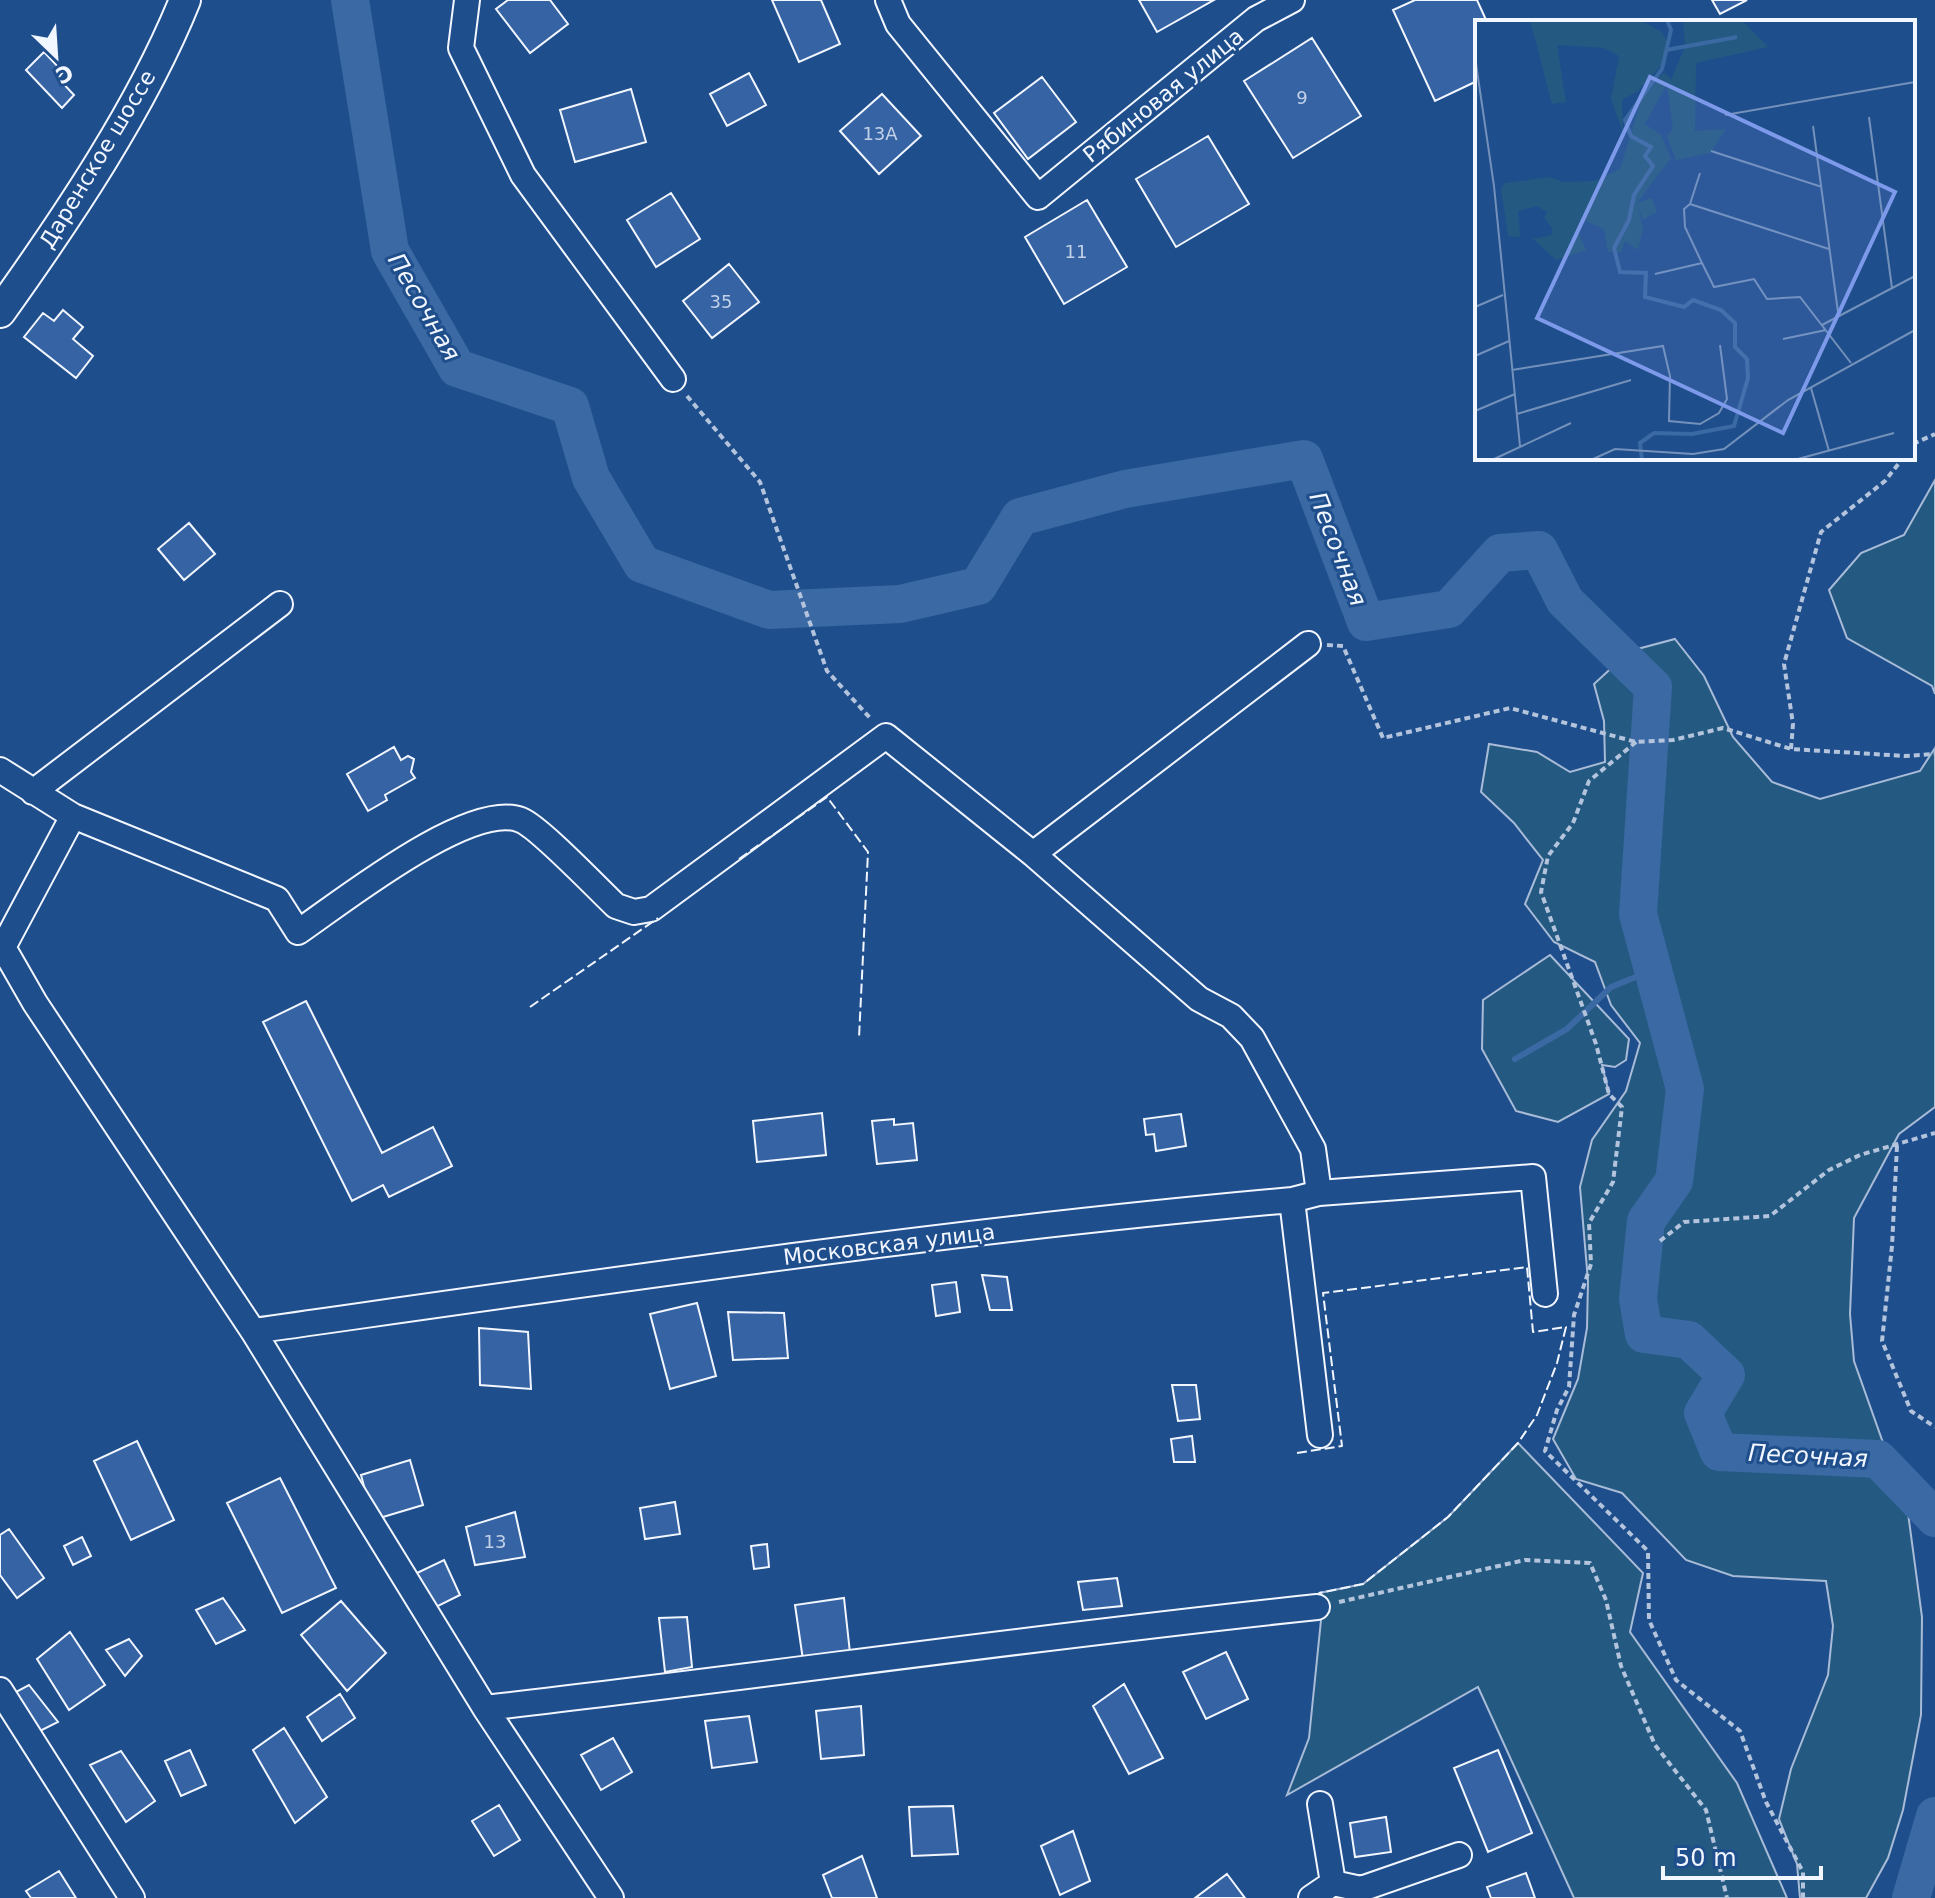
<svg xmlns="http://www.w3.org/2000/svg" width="1935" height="1898" font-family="'DejaVu Sans',sans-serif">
<rect width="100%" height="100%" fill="#1f4e8c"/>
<path fill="#245a82" stroke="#a8bbd7" stroke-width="2" d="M 1935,480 L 1935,694 L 1932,686 L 1847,638 L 1829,590 L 1861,553 L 1904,535 Z
M 1675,639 L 1704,676 L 1733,737 L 1772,782 L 1820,799 L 1920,771 L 1935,748 L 1935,1107 L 1899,1134 L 1854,1218 L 1850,1314 L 1854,1361 L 1908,1513 L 1922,1617 L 1921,1715 L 1903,1810 L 1888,1858 L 1866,1898 L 1800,1898 L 1797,1864 L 1779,1819 L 1791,1769 L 1828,1675 L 1833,1626 L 1826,1581 L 1733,1576 L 1686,1560 L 1622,1493 L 1576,1479 L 1553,1439 L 1578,1379 L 1587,1328 L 1588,1281 L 1580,1187 L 1592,1140 L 1626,1091 L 1640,1043 L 1611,1005 L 1595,962 L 1554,942 L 1525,904 L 1543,860 L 1514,823 L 1481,792 L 1489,744 L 1537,752 L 1570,772 L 1605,762 L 1604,721 L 1594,684 L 1630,651 Z
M 1550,955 L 1629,1039 L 1626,1060 L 1615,1067 L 1602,1065 L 1609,1094 L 1558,1122 L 1516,1111 L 1482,1049 L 1483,1000 Z
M 1518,1443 L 1643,1573 L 1630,1632 L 1737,1783 L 1787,1898 L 1574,1898 L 1478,1687 L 1287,1795 L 1309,1738 L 1321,1620 L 1319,1593 L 1363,1584 L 1448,1517 Z"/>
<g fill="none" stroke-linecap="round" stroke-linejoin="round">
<path stroke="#3b69a3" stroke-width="6" d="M 1515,1059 L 1567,1029 L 1611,987 L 1653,970"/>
<path stroke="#3b69a3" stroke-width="38" d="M 350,0 L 390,251 L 457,368 L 570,406 L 591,478 L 642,564 L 769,610 L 900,604 L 978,586 L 1020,517 L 1125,489 L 1304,459 L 1366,622 L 1449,609 L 1500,553 L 1539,550 L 1565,601 L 1653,687 L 1638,914 L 1685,1089 L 1674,1181 L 1646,1221 L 1638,1299 L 1644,1334 L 1689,1340 L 1726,1375 L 1703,1413 L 1719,1452 L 1878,1459 L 1935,1518
M 1911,1898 L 1935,1816"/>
</g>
<path fill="#3563a3" stroke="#f2f6ff" stroke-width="2" d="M 508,0 L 550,0 L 568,24 L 530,53 L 496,9 Z
M 772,0 L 821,0 L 840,44 L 799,62 Z
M 1139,0 L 1214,0 L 1157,32 Z
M 1415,0 L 1477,0 L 1487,22 L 1477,22 L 1477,81 L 1435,101 L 1393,10 Z
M 1712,0 L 1747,0 L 1720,14 Z
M 1312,38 L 1361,116 L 1293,158 L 1244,81 Z
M 44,52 L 63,72 L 58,78 L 74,95 L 62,108 L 26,70 Z
M 749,73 L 766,105 L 727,126 L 710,94 Z
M 1042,77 L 1076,122 L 1028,159 L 994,113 Z
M 631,89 L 646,142 L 575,162 L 560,110 Z
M 882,94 L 921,136 L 879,174 L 840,131 Z
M 1208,136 L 1249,204 L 1176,247 L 1136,179 Z
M 671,193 L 700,239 L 656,267 L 627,220 Z
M 1087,200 L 1127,267 L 1064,304 L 1025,237 Z
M 729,264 L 759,302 L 712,338 L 683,301 Z
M 63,310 L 83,327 L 73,339 L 93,356 L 76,378 L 24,337 L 43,313 L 54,321 Z
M 189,523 L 215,554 L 184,580 L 158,549 Z
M 394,747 L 401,760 L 408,756 L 414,759 L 411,772 L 415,778 L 385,795 L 387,800 L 368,811 L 347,774 Z
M 306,1001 L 382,1153 L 433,1127 L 452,1166 L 389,1197 L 383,1185 L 352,1201 L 263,1022 Z
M 822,1113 L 826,1155 L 757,1162 L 753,1121 Z
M 1181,1114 L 1186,1146 L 1156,1151 L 1154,1134 L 1146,1135 L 1144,1119 Z
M 894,1119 L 894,1125 L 913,1123 L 917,1160 L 877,1164 L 872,1121 Z
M 982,1275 L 1007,1277 L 1012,1310 L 990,1310 Z
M 956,1282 L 960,1312 L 936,1316 L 932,1285 Z
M 697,1303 L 716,1376 L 670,1389 L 650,1314 Z
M 728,1312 L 784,1313 L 788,1358 L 733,1360 Z
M 479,1328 L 528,1332 L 531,1389 L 480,1385 Z
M 1172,1385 L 1196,1385 L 1200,1419 L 1178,1421 Z
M 1192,1436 L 1195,1462 L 1174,1462 L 1171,1439 Z
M 137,1441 L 174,1520 L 131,1540 L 94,1461 Z
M 410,1460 L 423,1505 L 373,1520 L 361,1475 Z
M 280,1478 L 336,1588 L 282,1613 L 227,1503 Z
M 675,1502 L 680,1534 L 645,1539 L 640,1508 Z
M 515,1512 L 525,1557 L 475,1565 L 466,1527 Z
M 9,1529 L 44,1578 L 17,1598 L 0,1575 L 0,1535 Z
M 82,1537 L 91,1556 L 73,1565 L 64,1546 Z
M 767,1544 L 769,1567 L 754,1569 L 751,1546 Z
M 444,1560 L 460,1595 L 434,1608 L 417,1573 Z
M 1117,1578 L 1122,1606 L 1083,1610 L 1078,1582 Z
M 223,1598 L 245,1630 L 216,1644 L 196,1610 Z
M 844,1598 L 850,1653 L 803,1660 L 795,1605 Z
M 341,1601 L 386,1653 L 347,1691 L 301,1635 Z
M 687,1617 L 692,1667 L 665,1672 L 659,1618 Z
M 70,1632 L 105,1685 L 69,1710 L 37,1659 Z
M 129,1639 L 142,1656 L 125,1676 L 106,1650 Z
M 1226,1652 L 1248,1699 L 1206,1719 L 1183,1672 Z
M 1124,1684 L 1163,1758 L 1129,1774 L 1093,1706 Z
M 29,1685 L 58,1722 L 38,1732 L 12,1694 Z
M 340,1694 L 355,1718 L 322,1741 L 307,1717 Z
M 861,1706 L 864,1755 L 821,1759 L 816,1711 Z
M 749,1716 L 757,1762 L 712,1768 L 705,1721 Z
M 284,1728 L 327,1797 L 295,1823 L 253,1750 Z
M 613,1738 L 632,1772 L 601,1790 L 581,1755 Z
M 190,1750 L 206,1785 L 181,1796 L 165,1761 Z
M 1498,1750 L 1532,1833 L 1488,1852 L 1454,1768 Z
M 121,1751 L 155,1801 L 126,1822 L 90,1765 Z
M 499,1805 L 520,1840 L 494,1856 L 472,1821 Z
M 953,1806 L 958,1854 L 912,1856 L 909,1807 Z
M 1386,1817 L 1391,1852 L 1355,1857 L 1350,1823 Z
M 1073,1831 L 1090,1881 L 1060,1895 L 1041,1846 Z
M 862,1856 L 877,1898 L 832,1898 L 823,1875 Z
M 59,1871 L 76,1898 L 31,1898 L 26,1891 Z
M 1526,1873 L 1535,1898 L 1491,1898 L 1487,1887 Z
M 1227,1874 L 1245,1898 L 1195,1898 Z"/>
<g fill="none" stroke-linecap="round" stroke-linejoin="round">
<defs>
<path id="minor" d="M 467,0 L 461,48 L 523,175 L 673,379
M 888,0 L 898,24 L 1038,197 L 1256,19 L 1292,0
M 0,770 L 73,816 L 277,899 L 298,932 C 342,902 470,800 521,820 C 539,827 598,889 616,906 L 634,912 L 651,909 L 886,736 L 1033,854
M 33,792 L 280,604
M 4,949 L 35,1003 L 253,1331 L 485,1708 L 611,1898
M 0,953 L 73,816
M 1319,1193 L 1533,1177 L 1545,1294
M 1292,1200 L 1319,1193 L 1313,1149 L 1252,1038 L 1231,1016 L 1199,999 L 1033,854 L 1308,644
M 253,1331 C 599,1282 944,1231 1292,1200 L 1320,1435
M 0,1690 L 132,1898
M 485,1708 C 763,1676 1039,1636 1317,1607
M 1320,1804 L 1333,1883 L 1361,1889 L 1459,1855
M 1311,1898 L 1333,1883"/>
<path id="major" d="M 0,312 C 67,218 142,107 185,0"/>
</defs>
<use href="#minor" stroke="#f2f6ff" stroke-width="28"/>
<use href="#major" stroke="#f2f6ff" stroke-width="34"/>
<path stroke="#b3c4dc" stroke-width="4" stroke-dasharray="6 4" stroke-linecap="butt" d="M 687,396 L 760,482 L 827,671 L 871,719
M 1913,444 L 1935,434
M 1327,645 L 1343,646 L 1383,738 L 1510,708 L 1636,742 L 1673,740 L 1723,728 L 1791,749 L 1905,756 L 1935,754
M 1636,742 L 1589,781 L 1573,823 L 1548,856 L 1541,892 L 1596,1044 L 1609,1094 L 1622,1107 L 1613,1182 L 1589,1223 L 1591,1264 L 1574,1315 L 1569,1387 L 1557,1410 L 1545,1451 L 1648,1551 L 1649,1620 L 1676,1680 L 1740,1731 L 1766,1802 L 1803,1872 L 1803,1898
M 1791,749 L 1793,724 L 1784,664 L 1821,532 L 1885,481 L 1903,458
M 1897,1146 L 1892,1246 L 1882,1341 L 1911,1411 L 1935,1427
M 1660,1241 L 1684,1222 L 1770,1216 L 1829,1170 L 1860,1155 L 1935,1133
M 1339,1602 L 1525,1560 L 1590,1563 L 1606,1600 L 1621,1666 L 1655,1745 L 1706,1810 L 1727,1898"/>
<use href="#minor" stroke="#1f4e8c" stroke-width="24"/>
<use href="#major" stroke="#1f4e8c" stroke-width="30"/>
<path stroke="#f2f6ff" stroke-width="2" stroke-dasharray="10 4" stroke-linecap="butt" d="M 739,859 L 827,797 L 868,852 L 859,1038
M 530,1007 L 658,918
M 1297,1453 L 1342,1446 L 1323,1293 L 1527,1267 L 1533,1332 L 1566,1327 L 1557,1363 L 1537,1415 L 1518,1443 L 1448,1517 L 1363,1584 L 1319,1593"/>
</g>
<g text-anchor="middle" stroke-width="6" stroke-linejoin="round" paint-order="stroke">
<g font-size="18" fill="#c3d1e8">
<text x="1302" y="104">9</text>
<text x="880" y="140">13А</text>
<text x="1076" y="258">11</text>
<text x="721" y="308">35</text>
<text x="495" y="1548">13</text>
</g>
<g font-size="22" fill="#f2f6ff" stroke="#1f4e8c">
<text transform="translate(1163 95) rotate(-39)" y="8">Рябиновая улица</text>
<text transform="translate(97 159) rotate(-59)" y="8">Даренское шоссе</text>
<text transform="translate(889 1244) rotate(-7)" y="8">Московская улица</text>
</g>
<g font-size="24" font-style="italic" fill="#f2f6ff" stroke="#1f4e8c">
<text transform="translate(424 307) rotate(60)" y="8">Песочная</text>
<text transform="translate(1338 549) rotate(69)" y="8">Песочная</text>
<text transform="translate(1808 1456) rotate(3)" y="8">Песочная</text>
</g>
</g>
<g transform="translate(1475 20)">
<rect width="440" height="440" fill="#1f4e8c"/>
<path d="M 55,0 L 165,0 L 187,12 L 193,23 L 188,43 L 163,71 L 147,80 L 148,112 L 136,79 L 144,36 L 129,28 L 82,25 L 91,82 L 77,84 ZM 208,0 L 267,0 L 293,27 L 221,43 L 220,111 L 251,109 L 235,133 L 201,140 L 192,116 L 198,109 L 192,64 L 170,104 L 186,115 L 196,138 L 162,183 L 177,178 L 182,192 L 168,200 L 163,187 L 168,208 L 163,230 L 150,221 L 146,232 L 133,232 L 129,209 L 110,201 L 103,211 L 111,230 L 81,240 L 58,219 L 76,215 L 78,209 L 69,198 L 72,192 L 62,186 L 43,191 L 45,217 L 33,216 L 26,169 L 30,163 L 75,157 L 88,162 L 120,161 L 145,149 L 166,81 L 189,52 L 196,60 L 210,27 Z" fill="#245a82"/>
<path fill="none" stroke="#3b69a3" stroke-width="4" d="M 191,30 L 262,17M 167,440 L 165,423 L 179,413 L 217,414 L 259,406 L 273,358 L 272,339 L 260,327 L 260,303 L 246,290 L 218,280 L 209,287 L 170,277 L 171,253 L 145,252 L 139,228 L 154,200 L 159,175 L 178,146 L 170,136 L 176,127 L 156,116 L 150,100 L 187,49 L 196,10 L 192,0"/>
<path fill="none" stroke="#7391ba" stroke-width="2" d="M 0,37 L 19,166 L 45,426M 250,95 L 440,62M 394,97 L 417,268M 338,106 L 363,292M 236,131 L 347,167M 225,153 L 215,184 L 354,229M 227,243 L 239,267 L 279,259 L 292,279 L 325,277 L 376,343M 180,254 L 227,243 L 210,207 L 209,189 L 215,184M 0,287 L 28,275M 347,305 L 440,256M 308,319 L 351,310M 0,336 L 34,321M 37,350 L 188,326 L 195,356 L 194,401 L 225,404 L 244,393 L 252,379 L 245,325M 336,368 L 354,431M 0,391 L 40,374M 42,394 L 156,360M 17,440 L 96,403M 116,440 L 140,429 L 218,434 L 249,429 L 313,380 L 440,310M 319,440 L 419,413"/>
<path fill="#7d9aea" fill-opacity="0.15" stroke="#7d9aea" stroke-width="4" d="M 175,57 L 420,172 L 308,413 L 62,298 Z"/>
<rect width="440" height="440" fill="none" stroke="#f2f6ff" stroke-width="4"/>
</g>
<g transform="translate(56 56) rotate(155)" stroke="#1f4e8c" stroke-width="6" paint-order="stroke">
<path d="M0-6L14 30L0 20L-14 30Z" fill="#f2f6ff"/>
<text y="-12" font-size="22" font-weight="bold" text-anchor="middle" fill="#f2f6ff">С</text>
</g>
<path d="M1663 1866v12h158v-12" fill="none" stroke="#f2f6ff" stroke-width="4"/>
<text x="1675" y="1866" font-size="24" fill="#f2f6ff" stroke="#1f4e8c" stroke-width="6" paint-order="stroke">50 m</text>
</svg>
